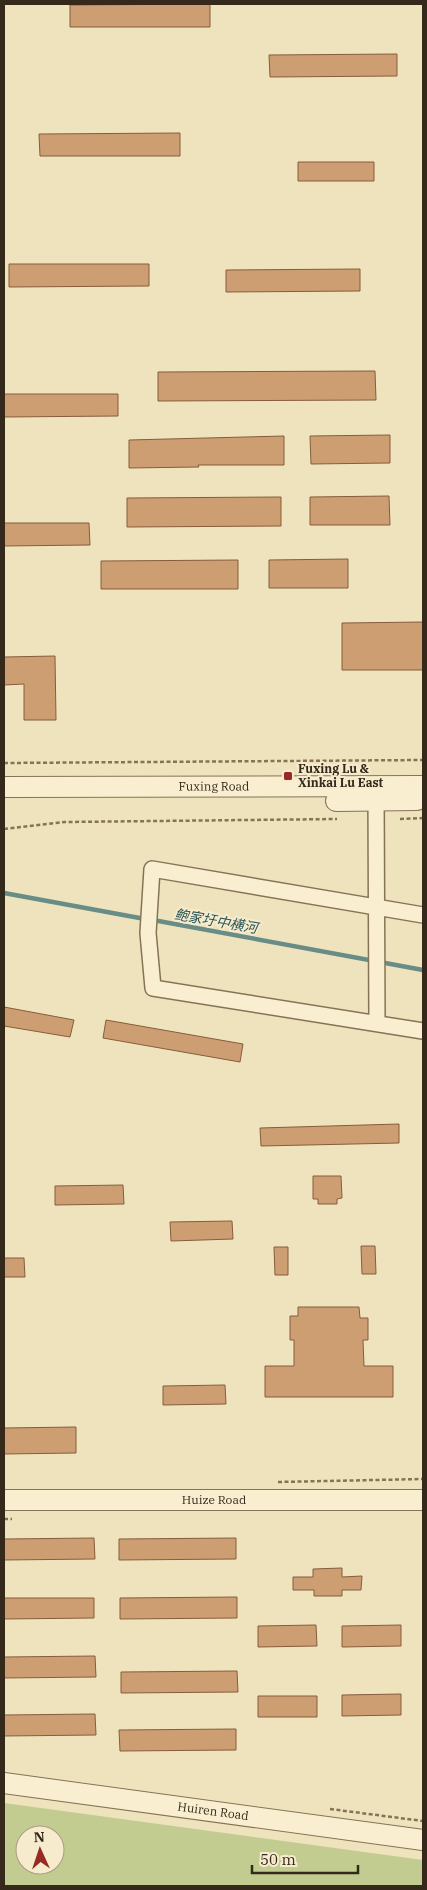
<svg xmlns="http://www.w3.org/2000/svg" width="427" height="1890" font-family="'IBM Plex Serif','Noto Sans SC',serif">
<rect width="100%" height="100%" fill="#eee3bd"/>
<path fill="#c2cc91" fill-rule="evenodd" d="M 4,1803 L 423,1860 L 423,1886 L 4,1886 ZM 25,1835 L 55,1835 L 55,1865 L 25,1865 Z"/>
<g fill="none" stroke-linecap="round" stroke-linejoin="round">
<path stroke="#688d86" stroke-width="4.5" d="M 4,893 L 145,919
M 153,920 L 423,970"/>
</g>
<path fill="#cd9e72" stroke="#865d3c" d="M 210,4 L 210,27 L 70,27 L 70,5 Z
M 397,54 L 397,76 L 270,77 L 269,55 Z
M 180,133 L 180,156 L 40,156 L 39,134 Z
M 298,162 L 374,162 L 374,181 L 298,181 Z
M 9,264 L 149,264 L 149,286 L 9,287 Z
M 360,269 L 360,291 L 226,292 L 226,270 Z
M 375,371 L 376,400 L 158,401 L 158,372 Z
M 4,394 L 118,394 L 118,416 L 4,417 Z
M 390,435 L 390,463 L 311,464 L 310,436 Z
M 284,436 L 284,465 L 198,465 L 199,467 L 129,468 L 129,440 Z
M 389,496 L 390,525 L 310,525 L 310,497 Z
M 281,497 L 281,526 L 127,527 L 127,498 Z
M 4,523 L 89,523 L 90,545 L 4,546 Z
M 348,559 L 348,588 L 269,588 L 269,560 Z
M 238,560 L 238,589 L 101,589 L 101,561 Z
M 423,622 L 423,670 L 342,670 L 342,623 Z
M 55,656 L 56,720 L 24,720 L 24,684 L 4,685 L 4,657 Z
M 4,1007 L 74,1020 L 70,1037 L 4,1026 Z
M 106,1020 L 243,1044 L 240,1062 L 103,1038 Z
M 399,1124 L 399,1143 L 261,1146 L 260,1128 Z
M 313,1176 L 341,1176 L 342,1198 L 337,1199 L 337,1204 L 318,1204 L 318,1199 L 313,1199 Z
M 123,1185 L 124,1204 L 55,1205 L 55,1186 Z
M 232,1221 L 233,1239 L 171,1241 L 170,1222 Z
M 361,1246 L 375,1246 L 376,1274 L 362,1274 Z
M 274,1247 L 288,1247 L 288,1275 L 275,1275 Z
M 4,1258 L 24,1258 L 25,1277 L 4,1277 Z
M 298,1307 L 359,1307 L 360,1318 L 368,1318 L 368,1340 L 363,1340 L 364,1366 L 393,1366 L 393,1397 L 265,1397 L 265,1366 L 294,1366 L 294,1340 L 290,1340 L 290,1316 L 298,1316 Z
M 225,1385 L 226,1404 L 163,1405 L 163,1386 Z
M 76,1427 L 76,1453 L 4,1454 L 4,1428 Z
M 94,1538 L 95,1559 L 4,1560 L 4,1539 Z
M 236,1538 L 236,1559 L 119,1560 L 119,1539 Z
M 342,1568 L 342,1577 L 362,1576 L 361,1590 L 342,1590 L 342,1596 L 314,1596 L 314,1590 L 293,1590 L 293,1577 L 313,1577 L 313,1569 Z
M 237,1597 L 237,1618 L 120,1619 L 120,1598 Z
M 4,1598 L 94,1598 L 94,1618 L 4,1619 Z
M 316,1625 L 317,1646 L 258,1647 L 258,1626 Z
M 401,1625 L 401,1646 L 342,1647 L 342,1626 Z
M 95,1656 L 96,1677 L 4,1678 L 4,1657 Z
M 237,1671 L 238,1692 L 121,1693 L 121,1672 Z
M 401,1694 L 401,1715 L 342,1716 L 342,1695 Z
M 258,1696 L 317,1696 L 317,1717 L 258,1717 Z
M 95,1714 L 96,1735 L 4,1736 L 4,1715 Z
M 236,1729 L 236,1750 L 120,1751 L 119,1730 Z"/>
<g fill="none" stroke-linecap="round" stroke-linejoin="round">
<defs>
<path id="minor" d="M 376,790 L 377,1023
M 423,915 L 152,869 L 148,933 L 153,988 L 423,1031"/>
<g id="tertiary">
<path id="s1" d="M 4,787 L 423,786"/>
<path d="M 336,801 L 417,800"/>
<path id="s2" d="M 4,1500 L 423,1500"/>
<path id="s3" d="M 4,1783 L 423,1840"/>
</g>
</defs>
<use href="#minor" stroke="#867356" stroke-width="18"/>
<use href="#tertiary" stroke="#867356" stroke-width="22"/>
<path stroke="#867356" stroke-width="2.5" stroke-dasharray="4 2.5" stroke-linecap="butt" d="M 4,763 L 423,760
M 400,819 L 423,818
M 4,829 L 65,822 L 337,819
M 278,1482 L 423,1479
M 4,1519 L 12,1519
M 330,1809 L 423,1821"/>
<use href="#minor" stroke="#f9efd0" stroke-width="15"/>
<use href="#tertiary" stroke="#f9efd0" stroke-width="20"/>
</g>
<rect fill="#962b25" stroke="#f6eccd" stroke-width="2" x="283" y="771" width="10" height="10" rx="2.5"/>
<g text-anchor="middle" stroke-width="4" stroke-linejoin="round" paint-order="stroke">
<g font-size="12" font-weight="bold" fill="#35291b" stroke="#f6eccd" text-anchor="start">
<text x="298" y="773">Fuxing Lu &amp;<tspan x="298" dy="14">Xinkai Lu East</tspan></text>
</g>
<g font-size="12" fill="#35291b" stroke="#f6eccd">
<text dy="4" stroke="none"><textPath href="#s1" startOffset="210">Fuxing Road</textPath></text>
<text dy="4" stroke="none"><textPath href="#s2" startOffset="210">Huize Road</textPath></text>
<text dy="4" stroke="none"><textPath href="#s3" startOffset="211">Huiren Road</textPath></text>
</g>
<g font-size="14" font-style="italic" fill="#2a5555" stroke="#f6eccd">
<text transform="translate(216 921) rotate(10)" y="5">鲍家圩中横河</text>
</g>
</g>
<rect width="427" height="1890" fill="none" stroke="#35291b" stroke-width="10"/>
<g transform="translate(40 1850) rotate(357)"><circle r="24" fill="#f6eccd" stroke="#a99e86"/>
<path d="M0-4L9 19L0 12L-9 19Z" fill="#962b25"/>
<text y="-8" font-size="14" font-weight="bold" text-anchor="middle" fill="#35291b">N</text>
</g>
<path d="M252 1865v8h106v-8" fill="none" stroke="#35291b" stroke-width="2.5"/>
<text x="260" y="1865" font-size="15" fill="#35291b" stroke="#f6eccd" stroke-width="4" paint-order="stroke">50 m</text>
</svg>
